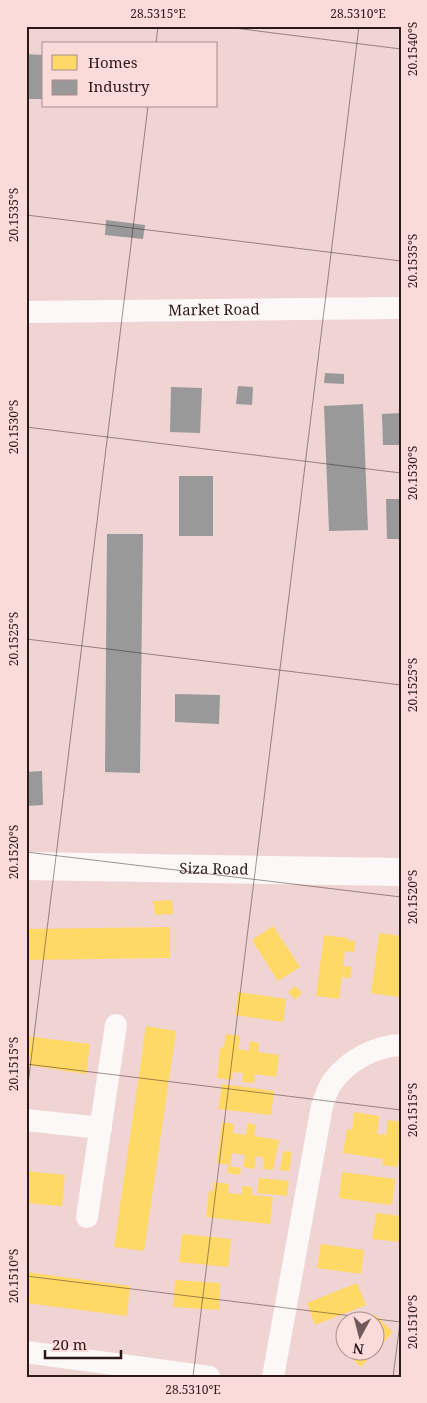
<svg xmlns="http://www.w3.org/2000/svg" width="427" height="1403" font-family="'Noto Serif',serif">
<rect width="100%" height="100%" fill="#f0d3d3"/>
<path fill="#ffd966" d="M 26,895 L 29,895 L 29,921 L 26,922 Z
M 172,900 L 173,914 L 155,915 L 153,901 Z
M 273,926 L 300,967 L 278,981 L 252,940 Z
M 170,927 L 170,958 L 26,960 L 26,929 Z
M 379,933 L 401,936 L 401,995 L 399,995 L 399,997 L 371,993 Z
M 324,935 L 347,938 L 347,940 L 355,941 L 354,952 L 345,951 L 343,966 L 352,967 L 350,978 L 342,977 L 339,999 L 316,996 Z
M 295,986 L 302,993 L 295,1000 L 288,992 Z
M 238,992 L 286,999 L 283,1022 L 235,1015 Z
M 146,1026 L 176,1031 L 144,1251 L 114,1247 Z
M 226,1034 L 240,1036 L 238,1049 L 249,1051 L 250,1041 L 259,1043 L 258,1052 L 279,1055 L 276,1077 L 255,1074 L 254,1083 L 242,1082 L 243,1073 L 233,1072 L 232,1080 L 217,1078 L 220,1047 L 224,1048 Z
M 26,1036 L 90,1044 L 86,1074 L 26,1065 Z
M 222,1084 L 274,1091 L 271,1115 L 218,1109 Z
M 354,1112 L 379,1116 L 377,1134 L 386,1135 L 388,1120 L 401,1122 L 401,1144 L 397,1167 L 382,1165 L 383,1159 L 343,1153 L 347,1129 L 352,1130 Z
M 222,1122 L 234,1124 L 233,1133 L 246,1135 L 248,1123 L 256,1125 L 254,1136 L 279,1140 L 273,1170 L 263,1169 L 264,1158 L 256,1156 L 254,1169 L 243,1167 L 245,1155 L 232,1153 L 230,1165 L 217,1163 Z
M 283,1151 L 292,1152 L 289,1171 L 280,1170 Z
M 228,1166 L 241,1168 L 240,1175 L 227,1173 Z
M 26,1171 L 65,1175 L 62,1206 L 26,1203 Z
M 342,1172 L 395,1179 L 392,1205 L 339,1198 Z
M 259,1178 L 289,1181 L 287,1196 L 257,1193 Z
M 214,1182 L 229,1184 L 228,1193 L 242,1194 L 242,1186 L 252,1187 L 252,1195 L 273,1197 L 270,1224 L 206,1217 L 209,1191 L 213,1191 Z
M 376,1213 L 401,1216 L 400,1242 L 372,1239 Z
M 182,1234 L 231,1239 L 228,1267 L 179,1262 Z
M 321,1244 L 364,1250 L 361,1274 L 317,1268 Z
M 26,1272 L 130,1286 L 127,1316 L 26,1303 Z
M 175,1280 L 220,1283 L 219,1310 L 173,1307 Z
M 357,1283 L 366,1305 L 315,1325 L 307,1303 Z
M 374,1314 L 393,1332 L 361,1367 L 342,1349 L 344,1346 L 344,1350 L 374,1350 L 374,1320 L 368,1320 Z"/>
<path fill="#999" d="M 26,54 L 44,55 L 44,99 L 26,99 Z
M 106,220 L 145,225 L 143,239 L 105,235 Z
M 325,373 L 344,374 L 344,384 L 324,383 Z
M 238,386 L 253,387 L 252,405 L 236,404 Z
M 171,387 L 202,388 L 200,433 L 170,432 Z
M 363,404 L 368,530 L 329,531 L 324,406 Z
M 401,413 L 401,445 L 383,445 L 382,414 Z
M 179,476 L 213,476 L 213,536 L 179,536 Z
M 386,499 L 401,499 L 401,539 L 387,539 Z
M 107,534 L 143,534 L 140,773 L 105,772 Z
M 175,694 L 220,695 L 219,724 L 175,722 Z
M 42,771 L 43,805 L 26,806 L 26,772 Z"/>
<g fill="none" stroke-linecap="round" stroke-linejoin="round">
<g stroke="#fdf8f8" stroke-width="22">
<path id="s1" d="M 26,312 L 401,308"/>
<path d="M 26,1120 L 101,1128"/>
<path d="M 87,1217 L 116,1025"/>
<path d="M 26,1352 L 209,1377"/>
<path d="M 273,1377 L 322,1106 C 325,1098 328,1087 333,1081 C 349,1060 375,1046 401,1045"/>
</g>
<path stroke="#fdf8f8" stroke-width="28" id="s2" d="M 26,866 L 401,872"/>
</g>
<path fill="none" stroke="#2d191a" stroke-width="1" stroke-opacity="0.45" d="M 218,26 L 401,49M 156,44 L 158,26M 26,215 L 401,261M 26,427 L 401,473M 26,639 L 401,685M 26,852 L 401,897M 26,1064 L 401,1110M 26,1101 L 148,106M 26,1276 L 401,1322M 193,1377 L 359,26M 393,1377 L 401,1315"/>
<g text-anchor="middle" stroke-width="5" stroke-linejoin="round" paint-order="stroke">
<g font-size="15" fill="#2d191a" stroke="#fbdada">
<text dy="5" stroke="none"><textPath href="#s1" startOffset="188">Market Road</textPath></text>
<text dy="5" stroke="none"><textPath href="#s2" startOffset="188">Siza Road</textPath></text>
</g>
</g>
<rect width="427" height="1403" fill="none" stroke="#fbdada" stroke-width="55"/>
<rect x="42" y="42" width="175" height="65" fill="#fbdada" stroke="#a98d8d"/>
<rect x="52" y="55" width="25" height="15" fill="#ffd966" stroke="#a98d8d"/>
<text x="88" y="68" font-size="15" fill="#2d191a">Homes</text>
<rect x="52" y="80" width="25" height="15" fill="#999999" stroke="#a98d8d"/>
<text x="88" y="92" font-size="15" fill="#2d191a">Industry</text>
<g transform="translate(360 1336) rotate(187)"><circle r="24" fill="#fbdada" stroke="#a98d8d"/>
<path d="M0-4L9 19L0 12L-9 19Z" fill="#715a5b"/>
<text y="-8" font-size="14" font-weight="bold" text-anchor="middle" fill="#2d191a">N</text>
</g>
<path d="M45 1350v8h76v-8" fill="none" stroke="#2d191a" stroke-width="2.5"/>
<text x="52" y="1350" font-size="15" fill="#2d191a" stroke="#fbdada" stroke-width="4" paint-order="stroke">20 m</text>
<rect x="28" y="28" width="372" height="1348" fill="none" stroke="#2d191a" stroke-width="2"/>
<g font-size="12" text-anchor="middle" fill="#2d191a">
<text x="158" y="18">28.5315°E</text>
<text x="358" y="18">28.5310°E</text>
<text transform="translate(413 49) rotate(-90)" y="4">20.1540°S</text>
<text transform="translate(14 215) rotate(-90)" y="4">20.1535°S</text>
<text transform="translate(413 261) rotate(-90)" y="4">20.1535°S</text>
<text transform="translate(14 427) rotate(-90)" y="4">20.1530°S</text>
<text transform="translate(413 473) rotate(-90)" y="4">20.1530°S</text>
<text transform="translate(14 639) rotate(-90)" y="4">20.1525°S</text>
<text transform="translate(413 685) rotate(-90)" y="4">20.1525°S</text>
<text transform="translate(14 852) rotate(-90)" y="4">20.1520°S</text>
<text transform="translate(413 897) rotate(-90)" y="4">20.1520°S</text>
<text transform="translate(14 1064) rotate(-90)" y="4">20.1515°S</text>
<text transform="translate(413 1110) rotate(-90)" y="4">20.1515°S</text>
<text transform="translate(14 1276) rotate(-90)" y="4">20.1510°S</text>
<text transform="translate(413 1322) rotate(-90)" y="4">20.1510°S</text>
<text x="193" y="1394">28.5310°E</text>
</g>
</svg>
